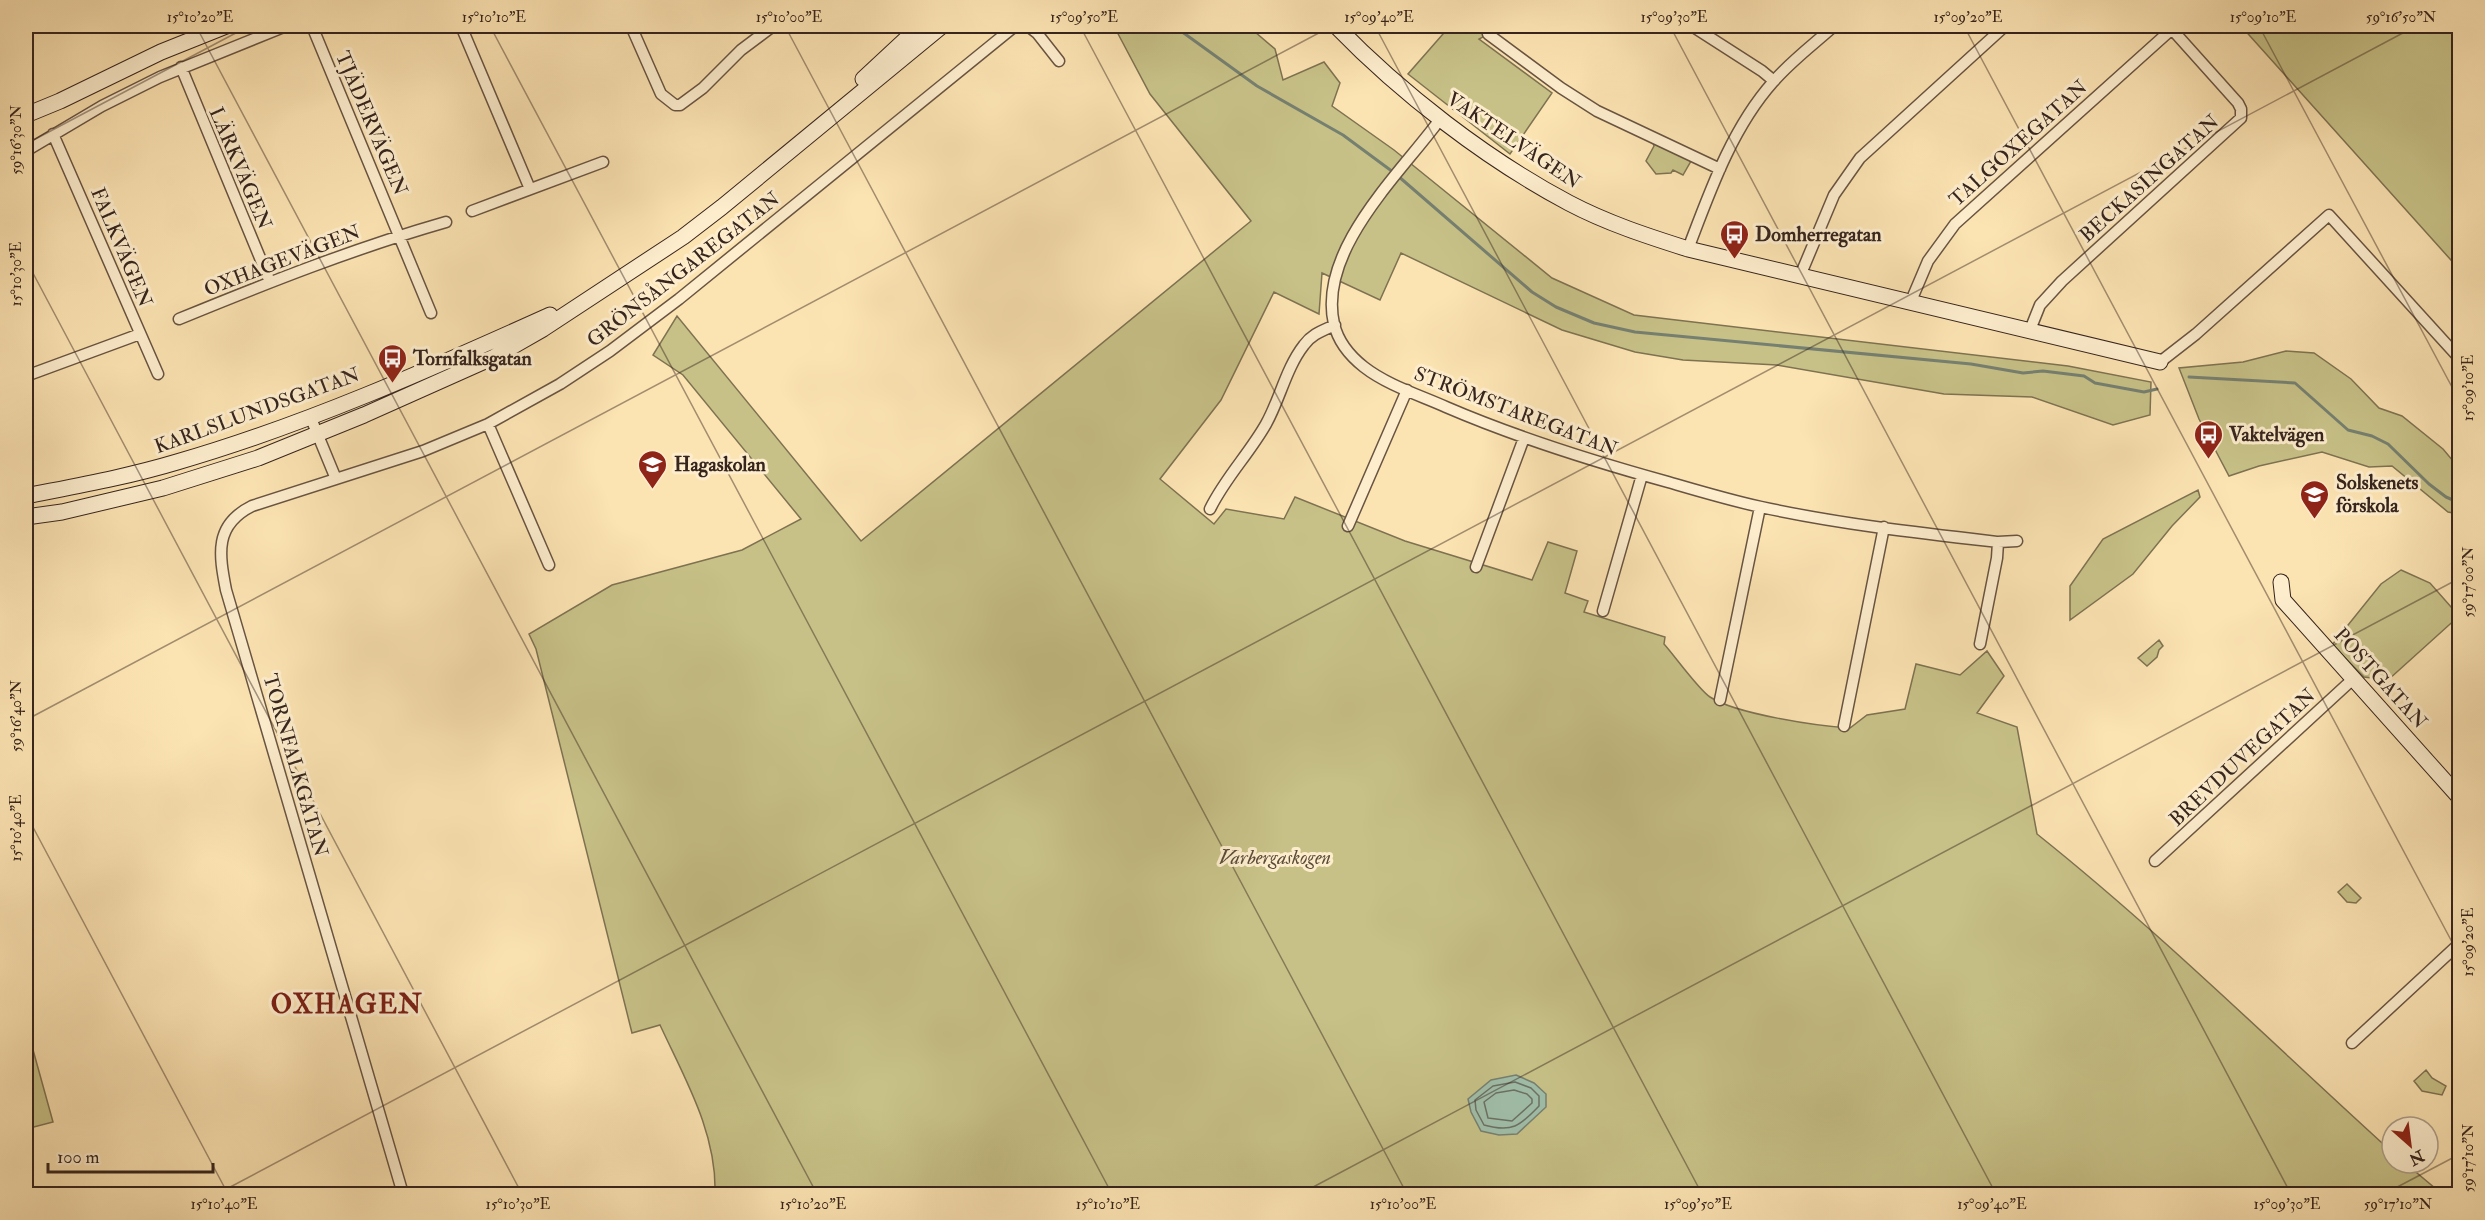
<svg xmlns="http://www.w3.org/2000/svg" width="2485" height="1220" font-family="'IM FELL Double Pica',serif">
<rect width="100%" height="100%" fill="#fce3b2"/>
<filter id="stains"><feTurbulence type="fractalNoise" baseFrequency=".00333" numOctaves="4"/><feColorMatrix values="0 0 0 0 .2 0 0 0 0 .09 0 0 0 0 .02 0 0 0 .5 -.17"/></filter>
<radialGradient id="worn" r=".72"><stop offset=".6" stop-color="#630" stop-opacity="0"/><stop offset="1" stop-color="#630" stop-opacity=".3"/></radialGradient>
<path fill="#c7c187" stroke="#7e7252" stroke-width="1.5" d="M 1117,26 L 1198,26 L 1200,27 L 1248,26 L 1275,49 L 1283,80 L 1324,62 L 1340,83 L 1332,106 L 1394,150 L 1552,278 L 1634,315 L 2068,366 L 2151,382 L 2150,415 L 2113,425 L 2032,397 L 1944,394 L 1777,365 L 1683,360 L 1635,352 L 1562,330 L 1401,253 L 1380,300 L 1322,273 L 1319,314 L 1274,292 L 1221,400 L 1160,479 L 1214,524 L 1226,509 L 1284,519 L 1295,497 L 1405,541 L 1532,580 L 1548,542 L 1577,551 L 1565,593 L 1588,601 L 1584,612 L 1665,637 L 1664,644 C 1674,655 1699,690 1710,697 C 1736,714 1817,726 1850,728 L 1867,715 L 1905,709 L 1916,664 L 1960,675 L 1987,651 L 2004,676 L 1977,713 L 2017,727 L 2037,834 C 2161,933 2274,1045 2392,1152 L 2392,1163 L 2405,1163 L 2442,1194 L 715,1194 C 717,1133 685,1079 660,1025 L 632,1033 L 536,649 L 529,634 L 612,585 L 742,550 L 801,519 L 683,375 L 653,355 L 677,316 L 861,541 L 1251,221 L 1150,94 L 1116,30 Z
M 1450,26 L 1503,26 L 1479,39 L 1552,93 L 1510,154 L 1408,74 Z
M 2241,26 L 2459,26 L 2459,269 Z
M 1653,143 L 1691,161 L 1683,175 L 1673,170 L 1671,173 L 1656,174 L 1646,161 L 1654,146 Z
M 2286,351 L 2314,353 L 2351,379 L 2379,408 L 2402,416 L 2443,449 L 2459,468 L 2459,514 L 2448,512 L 2392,466 L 2369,467 L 2322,452 L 2259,466 L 2229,476 L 2199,419 L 2179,368 L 2243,362 Z
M 2198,490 L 2200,497 L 2172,526 L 2133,574 L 2070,620 L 2070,586 L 2103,539 Z
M 2401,570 L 2430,583 L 2459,616 L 2388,680 L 2364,677 L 2332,645 L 2381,584 Z
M 2159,640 L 2163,646 L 2159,650 L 2157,657 L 2147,666 L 2138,658 Z
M 2347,884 L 2361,898 L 2356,903 L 2347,902 L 2338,892 Z
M 30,1039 L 53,1122 L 26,1129 L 26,1040 Z
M 2426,1070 L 2432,1078 L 2446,1086 L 2442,1095 L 2422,1091 L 2414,1081 Z"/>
<path fill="#a0bea9" stroke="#768071" stroke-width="1.5" d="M 1516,1075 L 1534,1083 L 1546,1094 L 1546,1107 L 1517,1134 L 1499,1135 L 1481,1131 L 1471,1112 L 1468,1099 L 1491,1080 Z"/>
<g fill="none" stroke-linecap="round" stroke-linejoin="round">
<path stroke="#6b7163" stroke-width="1.5" d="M 1515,1082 L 1531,1088 L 1539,1096 L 1539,1106 C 1520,1126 1512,1133 1484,1125 L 1476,1110 L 1475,1100 L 1493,1086 Z
M 1514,1090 L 1527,1094 L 1532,1099 L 1532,1103 L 1512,1121 L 1488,1118 L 1484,1102 L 1496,1093 Z"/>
<path stroke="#768071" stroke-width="3" d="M 1174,26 L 1257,86 L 1343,135 L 1393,172
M 1398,176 L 1532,292 L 1556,307 L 1594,323 L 1635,332 L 1971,364 L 2023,373 L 2043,371 L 2084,376 L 2095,383 L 2144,392 L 2157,389
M 2189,377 L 2295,383 L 2348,430 L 2372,436 L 2388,444 L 2429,484 L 2446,497 L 2460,503"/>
<defs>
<path id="street" d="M 312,26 L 431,313
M 461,26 L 530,189
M 631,26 L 661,94 L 675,105 L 680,105 L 703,88 L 741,50 L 773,26
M 1028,26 L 1037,33 L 1059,61
M 1692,26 L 1762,71 L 1774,81
M 1488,34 L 1561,88 L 1597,111 L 1720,169
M 181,67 L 270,282
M 1441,118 C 1401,173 1317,250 1334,324 C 1338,341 1350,356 1364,367 C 1387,385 1419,395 1446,407 C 1518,438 1592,461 1668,482 C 1699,491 1729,500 1761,507 C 1839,524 1919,533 1998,542 L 2017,541
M 53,134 L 158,374
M 26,151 L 102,106 L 160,77 L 286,26
M 472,211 L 603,162
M 1688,249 C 1710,191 1732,128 1773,82 C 1791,61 1814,44 1834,26
M 1800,276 L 1834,195 L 1860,158 L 2005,26
M 1911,301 L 1928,261 L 1955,224 L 2172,29
M 179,319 C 267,283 355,248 446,222
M 2030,330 L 2040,305 L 2062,281 L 2241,118 L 2241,109 L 2238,103 L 2169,26
M 2160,362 L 2196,334 L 2329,215 L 2460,359
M 26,376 L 140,334
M 310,416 L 336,479
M 488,424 L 549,565
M 1210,509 C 1225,478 1249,454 1266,424 C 1280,399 1286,368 1304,345 C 1312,334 1322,331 1335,325
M 1348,526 L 1407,390
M 1476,567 L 1524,438
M 1603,611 L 1642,475
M 1980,644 L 1997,558 L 1998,542
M 1720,700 L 1760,507
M 1844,726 L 1884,527
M 2155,861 L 2353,679
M 2352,1043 L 2460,943
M 403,1194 L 226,590 C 219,554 214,525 252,506 L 423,451 L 488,424 L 560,384 L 610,351 L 679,299 L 1015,26"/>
<path id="secondary" d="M 1336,26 C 1401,93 1486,159 1569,203 C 1607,223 1647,236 1688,249 L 2160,362
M 863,79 L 920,26
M 26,115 L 60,101 L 161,52 L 226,26
M 26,496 C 76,486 127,477 177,462 C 305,425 428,370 550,315
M 26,517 L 62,512 L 163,488 L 258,458 L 364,415 L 494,357 L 543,329 L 683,237 L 722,207 L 942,26
M 2281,582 L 2283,600 L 2460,798"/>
</defs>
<use href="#street" stroke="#685442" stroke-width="13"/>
<use href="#secondary" stroke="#36241d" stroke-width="17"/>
<use href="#street" stroke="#fdedcd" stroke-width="10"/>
<use href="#secondary" stroke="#fdedcd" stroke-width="15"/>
</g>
<path fill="none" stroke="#36241d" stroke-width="1.5" stroke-opacity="0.45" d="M 196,26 L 817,1194M 490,26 L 1112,1194M 785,26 L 1407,1194M 1080,26 L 1702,1194M 1375,26 L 1996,1194M 1670,26 L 2291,1194M 1964,26 L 2460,957M 2259,26 L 2460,402M 26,144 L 249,26M 26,260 L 522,1194M 26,720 L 1332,26M 26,814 L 228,1194M 217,1194 L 2416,26M 1300,1194 L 2460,578M 2384,1194 L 2460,1154"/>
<defs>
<symbol id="bus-pin" viewBox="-11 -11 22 30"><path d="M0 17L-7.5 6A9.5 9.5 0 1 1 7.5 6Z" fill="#8f2418" stroke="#fdedcd"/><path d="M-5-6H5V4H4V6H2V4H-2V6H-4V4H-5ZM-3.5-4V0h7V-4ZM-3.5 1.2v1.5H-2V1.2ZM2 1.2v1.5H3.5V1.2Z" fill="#fff"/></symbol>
<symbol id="school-pin" viewBox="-11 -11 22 30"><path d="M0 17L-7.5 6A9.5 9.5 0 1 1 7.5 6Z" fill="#8f2418" stroke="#fdedcd"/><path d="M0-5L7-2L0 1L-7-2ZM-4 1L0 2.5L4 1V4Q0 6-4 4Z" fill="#fff"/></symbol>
</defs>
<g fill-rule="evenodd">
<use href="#bus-pin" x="1718" y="218" width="33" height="45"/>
<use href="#bus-pin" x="376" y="342" width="33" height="45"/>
<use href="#bus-pin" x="2192" y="418" width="33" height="45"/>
<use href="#school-pin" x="636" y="448" width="33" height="45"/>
<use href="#school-pin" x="2298" y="478" width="33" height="45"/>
</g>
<g text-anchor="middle" stroke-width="6" stroke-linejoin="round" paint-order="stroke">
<g font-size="20" fill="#36241d" stroke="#fdedcd">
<text transform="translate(372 123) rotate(67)" y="7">TJÄDERVÄGEN</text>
<text transform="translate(1514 140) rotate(34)" y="7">VAKTELVÄGEN</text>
<text transform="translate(2018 143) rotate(-42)" y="7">TALGOXEGATAN</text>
<text transform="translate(241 168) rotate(67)" y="7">LÄRKVÄGEN</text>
<text transform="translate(2149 178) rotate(-42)" y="7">BECKASINGATAN</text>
<text transform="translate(122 247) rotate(67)" y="7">FALKVÄGEN</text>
<text transform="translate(282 260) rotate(-21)" y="7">OXHAGEVÄGEN</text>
<text transform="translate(683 269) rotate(-38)" y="7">GRÖNSÅNGAREGATAN</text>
<text transform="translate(257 410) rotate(-20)" y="7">KARLSLUNDSGATAN</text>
<text transform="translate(1516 411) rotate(21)" y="7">STRÖMSTAREGATAN</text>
<text transform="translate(2381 678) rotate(48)" y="7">POSTGATAN</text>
<text transform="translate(2242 757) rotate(-43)" y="7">BREVDUVEGATAN</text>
<text transform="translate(296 765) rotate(74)" y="7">TORNFALKGATAN</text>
</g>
<g font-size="20" font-weight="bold" fill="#36241d" stroke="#fdedcd" text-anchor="start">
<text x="1755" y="241">Domherregatan</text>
<text x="413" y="365">Tornfalksgatan</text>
<text x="2229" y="441">Vaktelvägen</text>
<text x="674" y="471">Hagaskolan</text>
<text x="2336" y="489">Solskenets<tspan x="2336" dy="23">förskola</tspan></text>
</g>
<g font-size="20" font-style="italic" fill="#5a4b38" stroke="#fdedcd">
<text x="1275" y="864">Varbergaskogen</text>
</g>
<g font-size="26" font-weight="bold" letter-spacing="1.5" fill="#7a1f14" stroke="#fdedcd">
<text x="347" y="1013">OXHAGEN</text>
</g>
</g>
<rect width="2485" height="1220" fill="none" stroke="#fce3b2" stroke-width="66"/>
<g transform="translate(2410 1145) rotate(152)"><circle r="28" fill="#fdedcd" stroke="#ad9d87" stroke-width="1.5"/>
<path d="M0-4.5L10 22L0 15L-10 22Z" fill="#8f2418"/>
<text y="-9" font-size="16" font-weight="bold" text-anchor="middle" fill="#36241d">N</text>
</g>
<path d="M48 1163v9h165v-9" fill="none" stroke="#36241d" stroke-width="3"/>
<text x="57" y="1163" font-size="18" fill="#36241d" stroke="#fdedcd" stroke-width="4.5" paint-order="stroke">100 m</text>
<rect x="33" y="33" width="2419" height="1154" fill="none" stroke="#36241d" stroke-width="2"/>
<g font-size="15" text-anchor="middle" fill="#36241d">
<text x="200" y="22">15°10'20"E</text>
<text x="494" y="22">15°10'10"E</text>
<text x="789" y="22">15°10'00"E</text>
<text x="1084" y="22">15°09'50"E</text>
<text x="1379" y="22">15°09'40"E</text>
<text x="1674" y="22">15°09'30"E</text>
<text x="1968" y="22">15°09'20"E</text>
<text x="2263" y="22">15°09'10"E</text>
<text x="2401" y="22">59°16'50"N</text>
<text transform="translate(16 140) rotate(-90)" y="5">59°16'30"N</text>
<text transform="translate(16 274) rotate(-90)" y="5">15°10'30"E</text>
<text transform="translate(2468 388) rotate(-90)" y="5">15°09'10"E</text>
<text transform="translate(2468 582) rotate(-90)" y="5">59°17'00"N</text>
<text transform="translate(16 716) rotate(-90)" y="5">59°16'40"N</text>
<text transform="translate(16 828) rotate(-90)" y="5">15°10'40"E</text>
<text transform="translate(2468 942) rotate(-90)" y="5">15°09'20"E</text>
<text transform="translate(2468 1158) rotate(-90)" y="5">59°17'10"N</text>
<text x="224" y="1209">15°10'40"E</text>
<text x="518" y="1209">15°10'30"E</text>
<text x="813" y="1209">15°10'20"E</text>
<text x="1108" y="1209">15°10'10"E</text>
<text x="1403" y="1209">15°10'00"E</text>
<text x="1698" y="1209">15°09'50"E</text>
<text x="1992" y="1209">15°09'40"E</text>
<text x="2287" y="1209">15°09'30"E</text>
<text x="2398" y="1209">59°17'10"N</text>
</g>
<rect width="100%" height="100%" filter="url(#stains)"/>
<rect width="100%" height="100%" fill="url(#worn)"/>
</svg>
